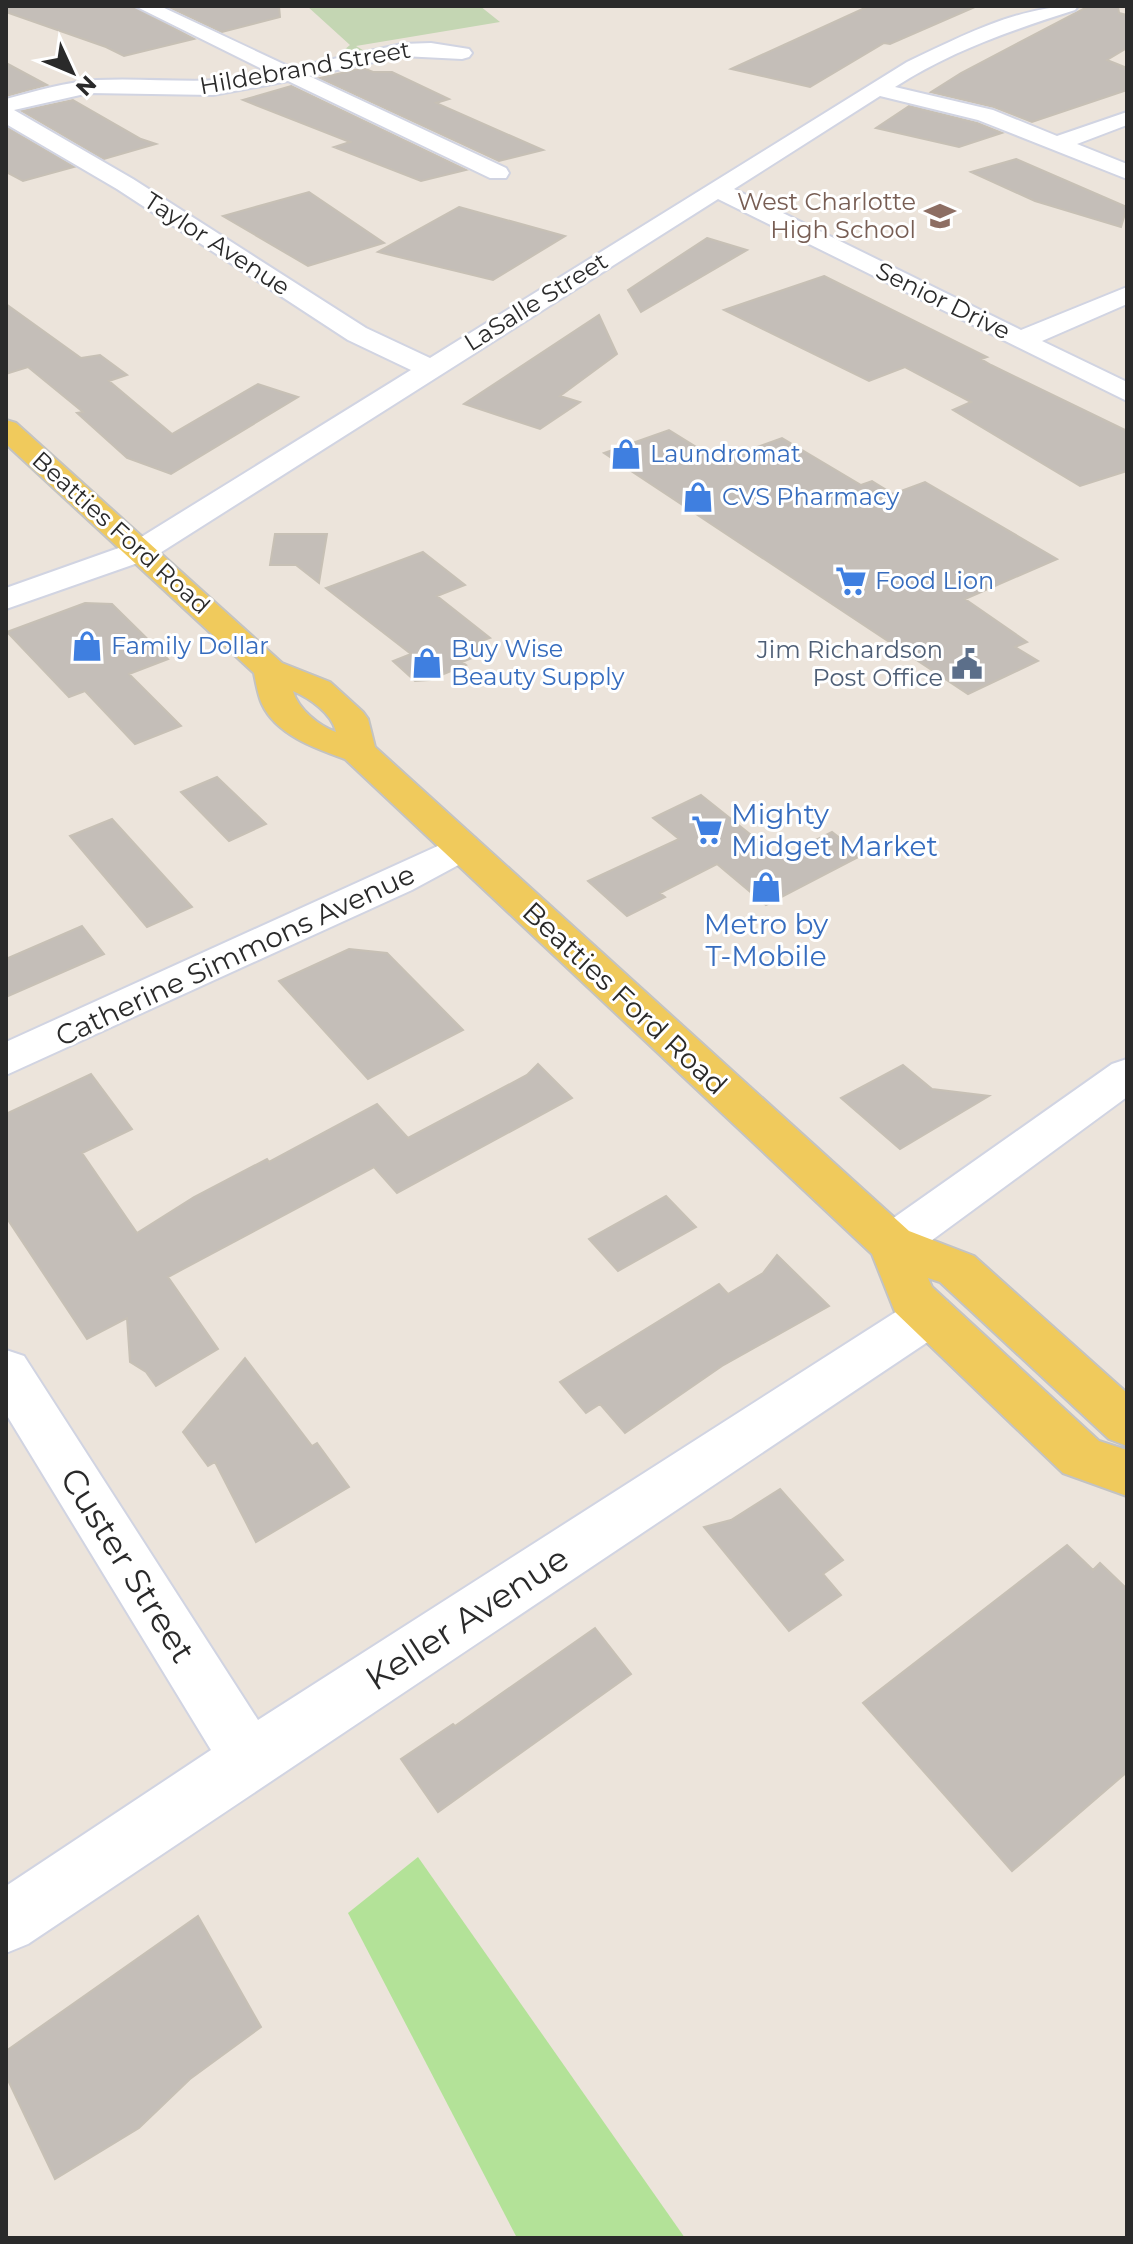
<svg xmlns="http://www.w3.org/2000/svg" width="1133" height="2244" font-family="Montserrat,sans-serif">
<rect width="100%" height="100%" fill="#ece4db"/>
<path fill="#b3e298" d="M 418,1857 L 685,2238 L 517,2238 L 348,1913 Z"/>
<path fill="#c4d6b3" d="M 307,6 L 480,6 L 500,22 L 356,46 L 366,52 L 338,55 L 350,45 Z"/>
<path fill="#c4beb8" stroke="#c7c0b5" stroke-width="2" d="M 6,6 L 132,6 L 194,39 L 124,56 L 106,47 L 6,12 Z
M 167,6 L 279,6 L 280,17 L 222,32 Z
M 869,6 L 977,6 L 890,44 L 884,43 L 810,87 L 731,69 Z
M 1089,6 L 1118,6 L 1119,13 L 1127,15 L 1127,48 L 1107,60 L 1127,68 L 1127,90 L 1032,122 L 994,107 L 931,92 L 961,73 Z
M 6,63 L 47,85 L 6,96 Z
M 363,68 L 373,72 L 392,72 L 449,99 L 436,103 L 543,150 L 499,161 L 320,78 Z
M 291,86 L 466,170 L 421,181 L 334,147 L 350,142 L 243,100 Z
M 73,100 L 141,139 L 156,144 L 104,159 L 22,111 Z
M 909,106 L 977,123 L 1002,133 L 959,147 L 876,128 Z
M 6,127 L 74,167 L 23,181 L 6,172 Z
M 1016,159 L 1127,207 L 1121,227 L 1035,201 L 971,172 Z
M 309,192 L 384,243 L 308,266 L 223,216 Z
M 459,207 L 565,236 L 493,280 L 378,252 Z
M 707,238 L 747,250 L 641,312 L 628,290 Z
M 824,276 L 987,357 L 981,359 L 991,365 L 1127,431 L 1127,471 L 1080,486 L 953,410 L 971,402 L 905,367 L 869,381 L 724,310 Z
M 6,304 L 81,358 L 100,355 L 127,375 L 109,381 L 172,434 L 258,384 L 298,397 L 171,474 L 127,458 L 77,413 L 83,412 L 28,367 L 6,374 Z
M 599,315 L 617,354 L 560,396 L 580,402 L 540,429 L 464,404 Z
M 669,430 L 719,461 L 782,438 L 861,485 L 872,481 L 893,494 L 925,482 L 1057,559 L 965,599 L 1027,642 L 1015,647 L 1038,661 L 968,694 L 604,453 Z
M 275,534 L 327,534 L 319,583 L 296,565 L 270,565 Z
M 423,552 L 465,585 L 437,596 L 490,638 L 481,641 L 492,650 L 462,662 L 466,665 L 429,680 L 415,681 L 393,661 L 411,654 L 326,588 Z
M 85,603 L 112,604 L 168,659 L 129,674 L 181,726 L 135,744 L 85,691 L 69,697 L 7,632 Z
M 217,777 L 266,824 L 229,841 L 181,792 Z
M 701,795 L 780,858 L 832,832 L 862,855 L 766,905 L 717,864 L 660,893 L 665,897 L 627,916 L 588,881 L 679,839 L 653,818 Z
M 112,819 L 192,907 L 147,927 L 70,836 Z
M 82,926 L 104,954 L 6,997 L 6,959 Z
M 349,949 L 387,953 L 463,1030 L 368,1079 L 279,981 Z
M 538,1064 L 572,1098 L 397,1193 L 374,1167 L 168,1277 L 218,1349 L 156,1386 L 146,1372 L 130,1362 L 127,1318 L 87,1339 L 6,1217 L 6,1114 L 91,1074 L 132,1129 L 82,1153 L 137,1233 L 194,1197 L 267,1159 L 269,1162 L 377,1104 L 408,1138 L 527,1075 Z
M 903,1065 L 932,1089 L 989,1096 L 900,1149 L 841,1098 Z
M 666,1196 L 696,1227 L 618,1271 L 589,1239 Z
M 777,1255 L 829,1306 L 722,1366 L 625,1433 L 600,1404 L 586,1413 L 560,1382 L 719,1284 L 728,1294 L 763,1273 Z
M 245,1358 L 312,1446 L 317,1443 L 349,1487 L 256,1542 L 215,1462 L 208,1466 L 183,1432 Z
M 780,1489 L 843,1560 L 823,1574 L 841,1595 L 789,1631 L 704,1527 L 731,1520 Z
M 1067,1545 L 1093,1570 L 1100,1563 L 1127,1589 L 1127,1772 L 1012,1871 L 863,1703 Z
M 595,1628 L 631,1674 L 438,1812 L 401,1759 L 453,1724 L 455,1726 Z
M 198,1916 L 261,2027 L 190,2079 L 139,2128 L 55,2179 L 6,2076 L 6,2051 Z"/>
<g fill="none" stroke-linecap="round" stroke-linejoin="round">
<defs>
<path id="minor" d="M 135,6 L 160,6 L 292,68 L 402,44 L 431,43 L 469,49 L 472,53 L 469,57 L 462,59 L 402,56 L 309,76 L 506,168 L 509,173 L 506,178 L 490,178 L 288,81 L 213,95 L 89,93 L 14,110 L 133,179 L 366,328 L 430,358 L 907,62 C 961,37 1017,6 1078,6 L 1075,10 C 1012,30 951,51 895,87 L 993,110 L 1057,136 L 1127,112 L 1127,125 L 1077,144 L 1127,164 L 1127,179 L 978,120 L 880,96 L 734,189 L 1021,330 L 1127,287 L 1127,304 L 1042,341 L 1127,382 L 1127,401 L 718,199 L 152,558 L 6,609 L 6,588 L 130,544 L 411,370 L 348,340 L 117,189 L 6,124 L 6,99 C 36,91 66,82 97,80 C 156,77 212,87 270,73 Z
M 462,835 L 475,838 L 481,847 L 475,856 L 412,890 L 6,1075 L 6,1042 Z
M 1127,1059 L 1127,1097 L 909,1257 L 892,1262 L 875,1257 L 869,1244 L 875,1231 L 1112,1064 Z
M 930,1295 L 947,1301 L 954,1315 L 947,1329 L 28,1944 L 6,1953 L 6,1886 L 211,1750 L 6,1414 L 6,1350 L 24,1356 L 258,1720 L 913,1301 Z"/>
<path id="major" d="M 6,420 L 16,423 L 282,663 L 330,682 L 363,712 L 368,719 L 375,747 L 909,1231 L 974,1256 L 1127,1393 L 1127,1446 L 1109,1439 L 940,1282 L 928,1278 L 932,1287 L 1099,1441 L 1127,1450 L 1127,1496 L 1063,1473 L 895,1312 L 872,1254 L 345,759 C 317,749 276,735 262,704 C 258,695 256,683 254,673 L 6,444 ZM 293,691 C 309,698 332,713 336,732 C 319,726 298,709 293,691 Z"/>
</defs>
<use href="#minor" stroke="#d1d4e2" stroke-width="4"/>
<use href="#major" stroke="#c3c3c3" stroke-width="4"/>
<use href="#minor" fill="#fff" fill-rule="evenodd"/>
<use href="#major" fill="#f0ca5c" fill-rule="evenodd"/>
</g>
<defs>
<symbol id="school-bare" viewBox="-9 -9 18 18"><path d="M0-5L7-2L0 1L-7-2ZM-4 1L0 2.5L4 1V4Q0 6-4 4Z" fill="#8d6e63" stroke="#fff" stroke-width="2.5" paint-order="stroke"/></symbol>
<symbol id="shop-bare" viewBox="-9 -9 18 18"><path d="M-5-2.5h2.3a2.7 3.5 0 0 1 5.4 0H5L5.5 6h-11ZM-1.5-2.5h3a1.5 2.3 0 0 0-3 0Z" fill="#3f7fe0" stroke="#fff" stroke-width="2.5" paint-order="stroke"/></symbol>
<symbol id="supermarket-bare" viewBox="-9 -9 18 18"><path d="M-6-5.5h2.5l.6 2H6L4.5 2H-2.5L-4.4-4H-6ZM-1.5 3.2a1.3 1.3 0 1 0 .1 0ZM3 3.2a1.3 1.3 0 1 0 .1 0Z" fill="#3f7fe0" stroke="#fff" stroke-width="2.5" paint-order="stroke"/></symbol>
<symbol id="civic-bare" viewBox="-9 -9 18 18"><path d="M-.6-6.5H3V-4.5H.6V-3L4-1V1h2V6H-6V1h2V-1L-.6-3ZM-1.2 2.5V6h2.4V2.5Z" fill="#5c6f8a" stroke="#fff" stroke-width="2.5" paint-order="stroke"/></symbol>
</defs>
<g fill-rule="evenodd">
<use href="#school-bare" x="918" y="194" width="44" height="44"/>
<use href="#shop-bare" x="604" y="432" width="44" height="44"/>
<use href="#shop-bare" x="676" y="475" width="44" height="44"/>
<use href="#supermarket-bare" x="829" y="559" width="44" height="44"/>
<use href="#shop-bare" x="65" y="624" width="44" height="44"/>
<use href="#shop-bare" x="405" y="641" width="44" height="44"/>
<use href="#civic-bare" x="945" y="642" width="44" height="44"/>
<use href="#supermarket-bare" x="685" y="808" width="44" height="44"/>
<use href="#shop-bare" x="744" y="865" width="44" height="44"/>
</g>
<g text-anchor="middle" stroke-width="6" stroke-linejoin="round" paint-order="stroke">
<g font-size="24" fill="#2a2a2a" stroke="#fff">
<text transform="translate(305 68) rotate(-10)" y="8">Hildebrand Street</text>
<text transform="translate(217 244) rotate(33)" y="8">Taylor Avenue</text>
<text transform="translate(943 301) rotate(26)" y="8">Senior Drive</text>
<text transform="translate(536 302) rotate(-32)" y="8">LaSalle Street</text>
<text transform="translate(121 533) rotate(42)" y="8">Beatties Ford Road</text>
</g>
<g font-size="24" fill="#785e54" stroke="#fff" text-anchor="end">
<text x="916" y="210">West Charlotte<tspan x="916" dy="28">High School</tspan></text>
</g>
<g font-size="24" fill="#366cbe" stroke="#fff" text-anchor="start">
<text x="650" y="462">Laundromat</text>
<text x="722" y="505">CVS Pharmacy</text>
<text x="875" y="589">Food Lion</text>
<text x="111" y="654">Family Dollar</text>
<text x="451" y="657">Buy Wise<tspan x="451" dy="28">Beauty Supply</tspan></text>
</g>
<g font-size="24" fill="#4e5e75" stroke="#fff" text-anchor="end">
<text x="943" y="658">Jim Richardson<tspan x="943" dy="28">Post Office</tspan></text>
</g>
<g font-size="28" fill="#366cbe" stroke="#fff" text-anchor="start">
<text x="731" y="824">Mighty<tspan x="731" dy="32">Midget Market</tspan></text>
<text x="766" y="934" text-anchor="middle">Metro by<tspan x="766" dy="32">T-Mobile</tspan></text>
</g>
<g font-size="28" fill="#2a2a2a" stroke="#fff">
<text transform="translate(235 955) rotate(-25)" y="10">Catherine Simmons Avenue</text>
<text transform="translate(625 998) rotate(43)" y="10">Beatties Ford Road</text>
</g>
<g font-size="34" fill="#2a2a2a" stroke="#fff">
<text transform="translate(128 1565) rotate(58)" y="12">Custer Street</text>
<text transform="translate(467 1618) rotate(-33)" y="12">Keller Avenue</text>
</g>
</g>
<rect width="1133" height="2244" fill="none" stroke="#2a2a2a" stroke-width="16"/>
<g transform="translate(72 72) rotate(134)" stroke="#ffffff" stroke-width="6" paint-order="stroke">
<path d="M0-6L14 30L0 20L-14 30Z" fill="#2a2a2a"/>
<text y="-12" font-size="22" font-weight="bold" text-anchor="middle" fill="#2a2a2a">N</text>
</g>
</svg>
